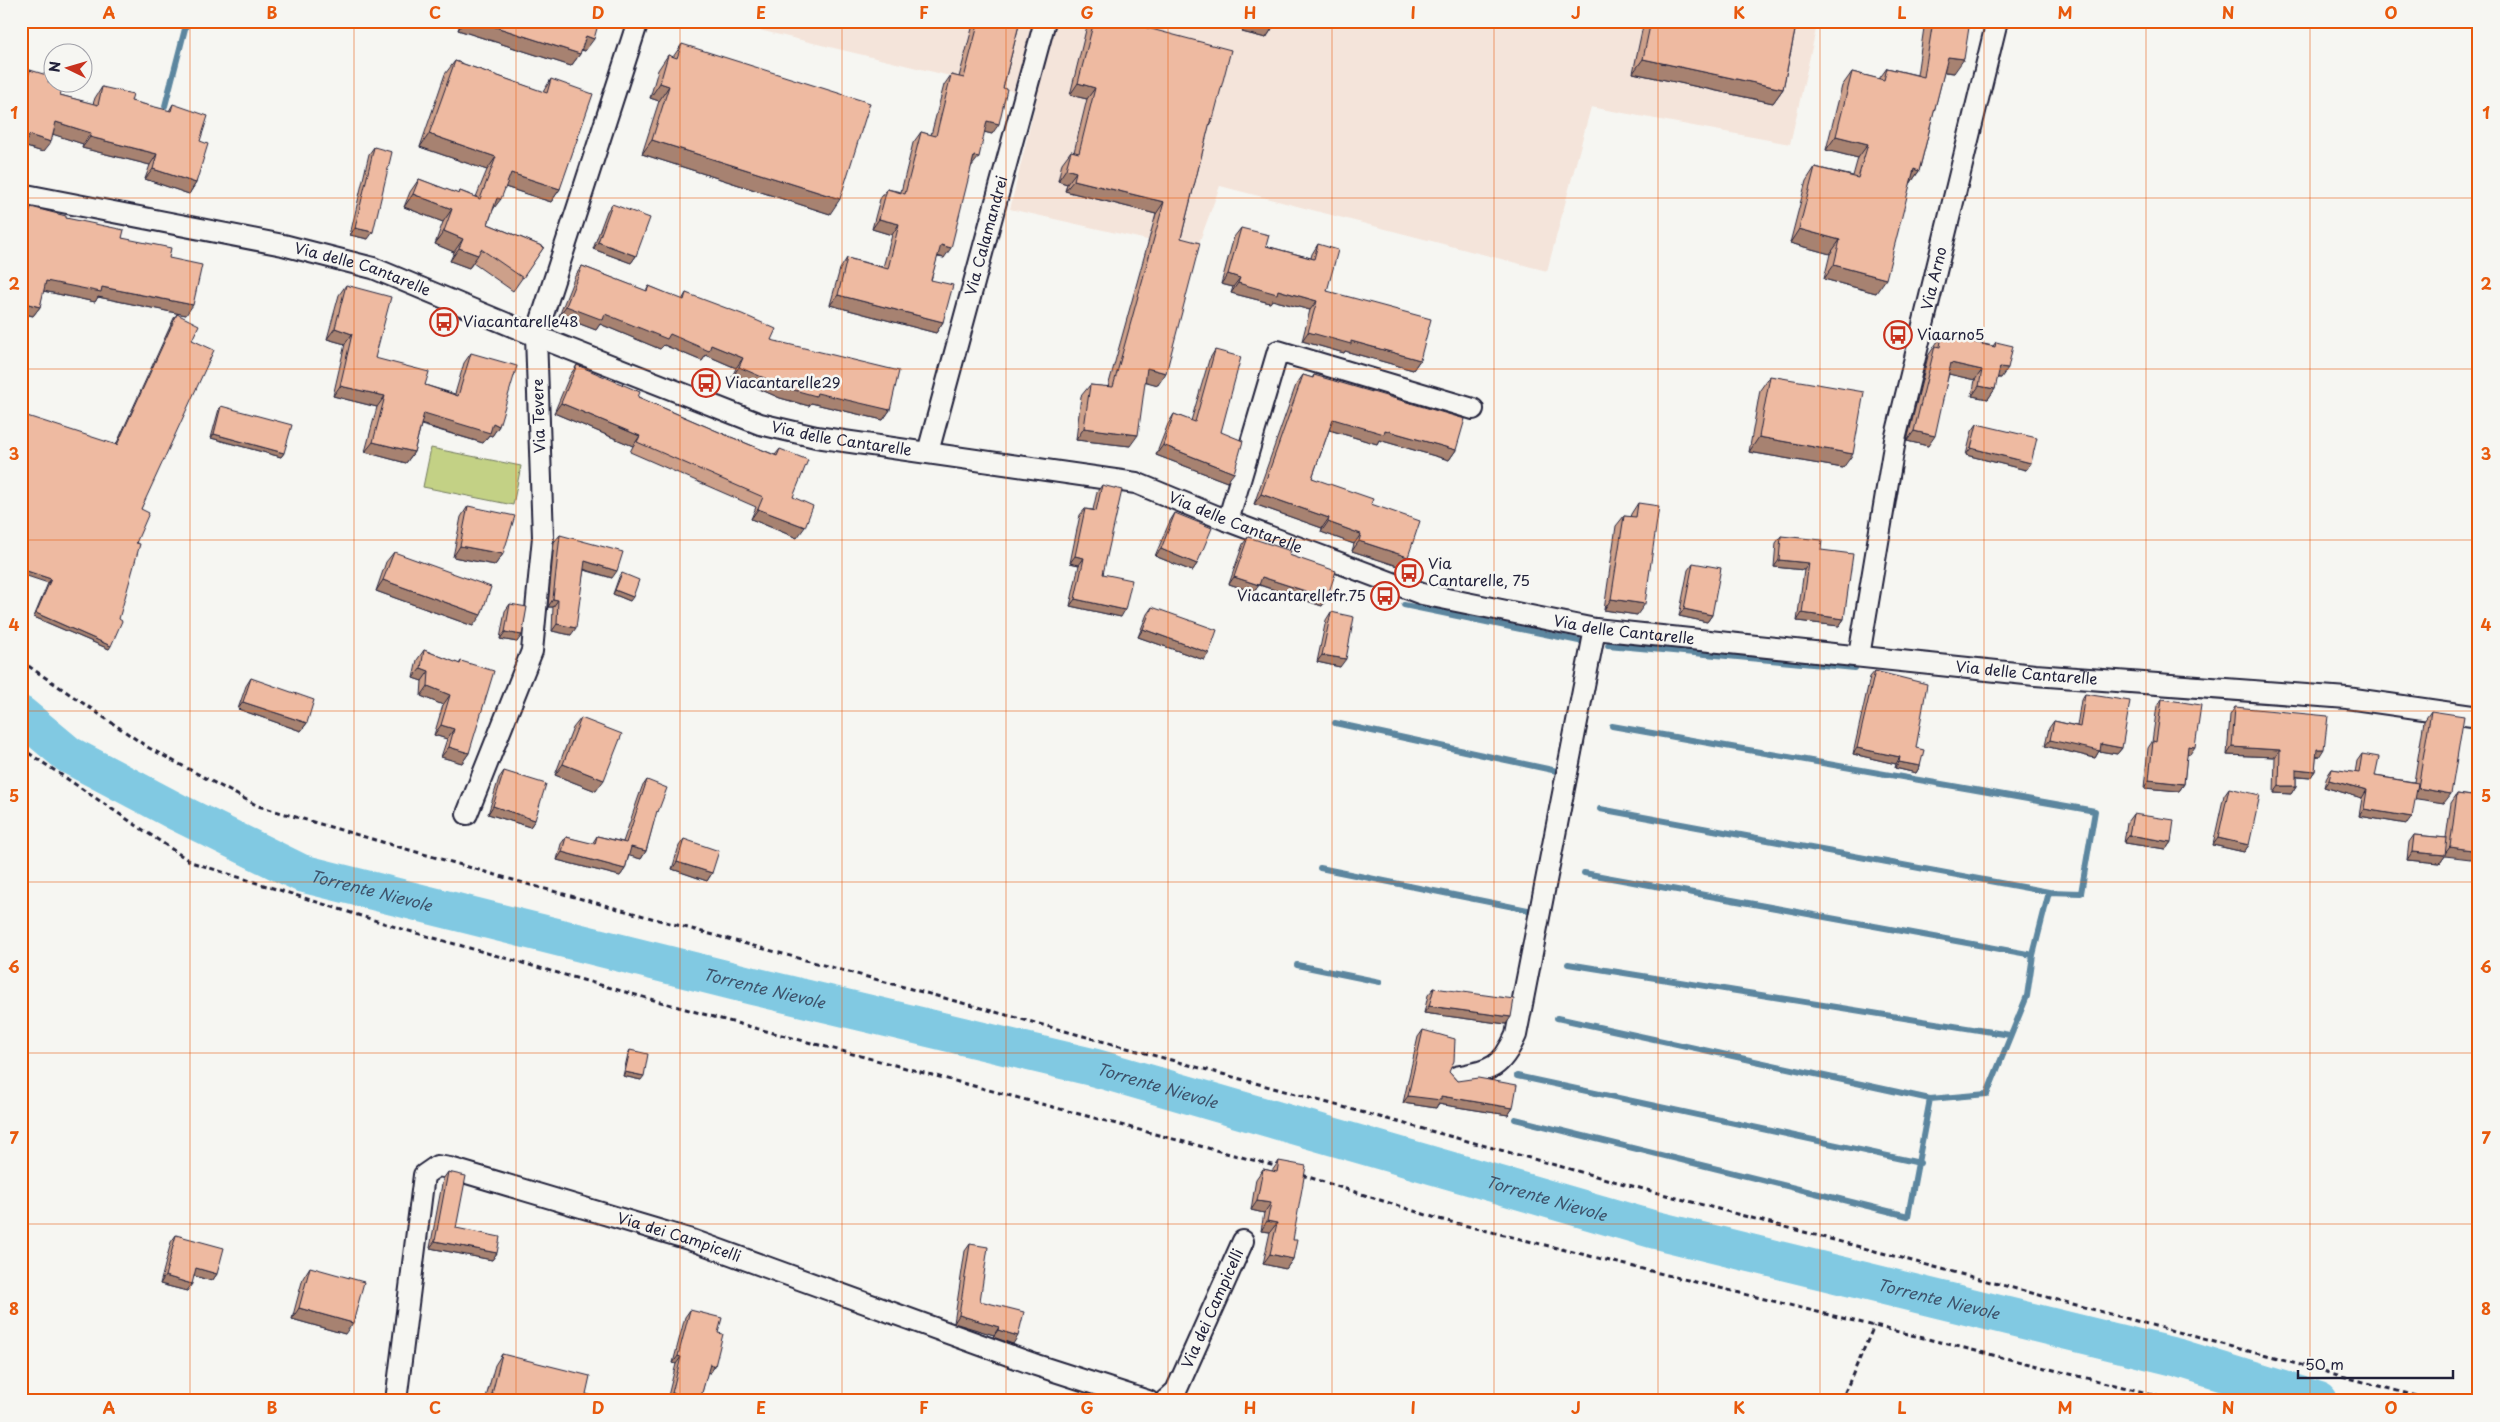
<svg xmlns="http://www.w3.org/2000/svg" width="2500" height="1422" font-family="'Playpen Sans',sans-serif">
<rect width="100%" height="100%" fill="#f6f6f2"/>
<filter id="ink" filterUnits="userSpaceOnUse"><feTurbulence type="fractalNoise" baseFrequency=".02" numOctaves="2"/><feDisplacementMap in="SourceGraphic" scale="10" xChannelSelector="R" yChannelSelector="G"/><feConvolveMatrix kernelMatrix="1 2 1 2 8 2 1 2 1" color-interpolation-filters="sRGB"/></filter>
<g filter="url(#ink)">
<path fill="#f4e4da" d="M 722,21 L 1818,21 L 1790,144 L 1591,107 L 1547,271 L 1220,186 L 1196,251 L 1010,209 L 1037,97 Z"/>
<path fill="#c3d185" stroke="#727a60" d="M 431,448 L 521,466 L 513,505 L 423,487 Z"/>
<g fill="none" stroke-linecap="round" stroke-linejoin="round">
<path stroke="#5b869f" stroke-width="6" d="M 165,106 L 187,21
M 1404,605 L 1579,641
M 1608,645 L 1855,668
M 1335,723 L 1557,771
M 1600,809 L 2049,892
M 1320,868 L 1533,911
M 1584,873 L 2033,955
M 1568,964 L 2010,1035
M 1297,965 L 1380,982
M 1557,1018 L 1930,1099
M 1517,1076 L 1920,1163
M 1515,1119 L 1908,1216 L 1930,1099 L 1987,1094 L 2027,996 L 2033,955 L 2049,892 L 2081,893 L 2095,811 L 1612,726"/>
<path stroke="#81c9e2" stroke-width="38" id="s1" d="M 21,715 L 69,755 L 177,812 L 301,873 L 753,986 L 1096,1068 L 1652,1229 L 2179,1358 L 2319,1401"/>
<defs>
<g id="minor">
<path id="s2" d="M 21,194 L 283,245 L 373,268 L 536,336 L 760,424 L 816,437 L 1136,483 L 1228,521 L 1422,594 L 1595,629 L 2035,675 L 2347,698 L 2479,717"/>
<path id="s3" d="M 928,452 L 1045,21"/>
<path d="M 1228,521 L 1278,351 L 1473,409"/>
<path id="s4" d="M 1859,656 L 1895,440 L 1997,21"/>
<path d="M 467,814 L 532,651 L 543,537 L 536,336 L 638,21"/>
<path d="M 1456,1077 C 1491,1070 1501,1069 1516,1035 L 1595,629"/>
<path id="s5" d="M 396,1401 L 424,1175 L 437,1166 L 450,1168 L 692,1240 L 1036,1365 L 1148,1401"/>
<path id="s6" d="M 1165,1401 L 1176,1391 L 1243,1241"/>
</g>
</defs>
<use href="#minor" stroke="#22223b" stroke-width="24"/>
<path stroke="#22223b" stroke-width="3" stroke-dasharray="5 4" stroke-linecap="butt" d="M 21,661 L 149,748 L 258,806 L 527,884 L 1621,1183 L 2435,1401
M 21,748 L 191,862 L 402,929 L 721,1019 L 1279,1167
M 1302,1175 L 1439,1219 L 2180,1401
M 1841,1401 L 1874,1326"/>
<use href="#minor" stroke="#f6f6f2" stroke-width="20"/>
</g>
<path fill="#cda08a" stroke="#22223b" d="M 461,21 L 599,21 L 585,51 L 581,50 L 580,54 L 571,66 L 458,30 Z
M 974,21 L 1020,21 L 1003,88 L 992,134 L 984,132 L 971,167 L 944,258 L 937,257 L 931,280 L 943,322 L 936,333 L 830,305 L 840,269 L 847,258 L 883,267 L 892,235 L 872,229 L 880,199 L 887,189 L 901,192 L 913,143 L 921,132 L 931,135 L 944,85 L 951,75 L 959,77 Z
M 1091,21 L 1121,21 L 1213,119 L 1209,125 L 1181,238 L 1158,385 L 1145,381 L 1130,446 L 1076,440 L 1081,396 L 1090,385 L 1108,387 L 1156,214 L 1065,191 L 1067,184 L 1058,181 L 1062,163 L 1071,151 L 1074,152 L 1087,99 L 1070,95 L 1087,26 Z
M 1245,21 L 1276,21 L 1275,24 L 1266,38 L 1242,32 Z
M 1644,21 L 1797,21 L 1783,89 L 1773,103 L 1633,73 Z
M 1925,21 L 1970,21 L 1954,73 L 1944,72 L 1919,171 L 1910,184 L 1876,293 L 1824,279 L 1830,254 L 1790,243 L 1806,181 L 1815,167 L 1853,176 L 1858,158 L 1826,150 L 1842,86 L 1852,72 L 1879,79 L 1887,68 L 1917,75 Z
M 682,44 L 830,214 L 642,154 L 659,101 L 650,98 L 658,70 L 668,55 L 673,57 Z
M 455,61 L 543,92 L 551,79 L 560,189 L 551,202 L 505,187 L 493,210 L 488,224 L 544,247 L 513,291 L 473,263 L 469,268 L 450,261 L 454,252 L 435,244 L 443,222 L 404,207 L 410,192 L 419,179 L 458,194 L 460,191 L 476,197 L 487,170 L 420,147 L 445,74 Z
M 30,70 L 48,82 L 60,95 L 93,104 L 95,98 L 102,87 L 131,101 L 169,111 L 173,104 L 200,141 L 196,183 L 189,194 L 145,179 L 150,165 L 82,148 L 83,144 L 53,134 L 43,152 L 23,146 L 21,150 L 21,83 L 22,81 Z
M 374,147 L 368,239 L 350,235 L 369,154 Z
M 612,204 L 636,256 L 631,263 L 593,249 L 607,211 Z
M 31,207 L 66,218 L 122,238 L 169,258 L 186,315 L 98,297 L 95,302 L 43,291 L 40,307 L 33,316 L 21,313 L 21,227 L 24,216 Z
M 1241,228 L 1266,246 L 1311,258 L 1312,254 L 1318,244 L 1327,291 L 1420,360 L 1413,370 L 1345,351 L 1344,353 L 1302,341 L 1310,310 L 1272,300 L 1270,303 L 1231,293 L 1233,287 L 1221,284 L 1234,237 Z
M 582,266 L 646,291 L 649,286 L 682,300 L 686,293 L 771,340 L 890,410 L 883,420 L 811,403 L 809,406 L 780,398 L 732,377 L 736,368 L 706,355 L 702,361 L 664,345 L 660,349 L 600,324 L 596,330 L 559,316 L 575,276 Z
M 346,285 L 375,358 L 425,385 L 455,394 L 464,363 L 471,353 L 499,426 L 492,436 L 489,435 L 483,443 L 421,425 L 414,452 L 406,463 L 365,452 L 377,407 L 333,396 L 345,344 L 327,339 L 339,295 Z
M 177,314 L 192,340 L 141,509 L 136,543 L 109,649 L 34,617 L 48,583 L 116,445 L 174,318 Z
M 1942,335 L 1993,346 L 1996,342 L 2001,378 L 1997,378 L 1995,389 L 1988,399 L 1972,396 L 1975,380 L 1949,374 L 1928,446 L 1907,441 L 1928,356 Z
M 1215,350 L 1221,432 L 1227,482 L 1156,455 L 1168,424 L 1174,414 L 1191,421 L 1209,360 Z
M 577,365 L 638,397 L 726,435 L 775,455 L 780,449 L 793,497 L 797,538 L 751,519 L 756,507 L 630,452 L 633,446 L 554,413 L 570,375 Z
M 1303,375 L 1312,378 L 1314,375 L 1456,450 L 1449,460 L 1379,440 L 1377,444 L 1329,430 L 1312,478 L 1371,504 L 1408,557 L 1401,567 L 1352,551 L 1354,544 L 1321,532 L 1322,528 L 1254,504 L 1296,385 Z
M 1770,376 L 1843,468 L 1749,452 L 1760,390 Z
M 221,406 L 284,453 L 281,457 L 211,438 L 219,409 Z
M 1977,424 L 2031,463 L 2026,470 L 1966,455 L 1972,431 Z
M 1102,485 L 1103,574 L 1121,617 L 1070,606 L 1079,565 L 1070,563 L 1080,515 L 1085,509 L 1093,510 L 1097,492 Z
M 1638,503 L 1637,615 L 1604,610 L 1616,526 L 1624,516 L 1630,517 L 1631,514 Z
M 468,506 L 503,554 L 495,565 L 453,557 L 461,517 Z
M 1175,513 L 1197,564 L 1192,571 L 1155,556 L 1170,521 Z
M 560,535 L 612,578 L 584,570 L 571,635 L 552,631 L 553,607 L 548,607 L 554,542 Z
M 1781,536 L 1821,550 L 1844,619 L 1839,626 L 1797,621 L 1804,570 L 1774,567 L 1776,543 Z
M 1248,537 L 1289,555 L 1327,598 L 1322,606 L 1259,585 L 1254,592 L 1229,584 L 1243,544 Z
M 394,552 L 473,626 L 376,591 L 386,562 Z
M 1693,563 L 1712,615 L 1707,622 L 1679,616 L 1688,570 Z
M 622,573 L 630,601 L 613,594 L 619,577 Z
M 510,604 L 517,642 L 500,639 L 505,611 Z
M 1152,607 L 1204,660 L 1138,637 L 1147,614 Z
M 1331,612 L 1340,667 L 1317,662 L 1326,620 Z
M 424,650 L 459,664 L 461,661 L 469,753 L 462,763 L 441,757 L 447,739 L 434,735 L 443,705 L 421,696 L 422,681 L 413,678 L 417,660 Z
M 1875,671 L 1916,748 L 1920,766 L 1916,773 L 1895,768 L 1896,764 L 1853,754 L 1870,677 Z
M 251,678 L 307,723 L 301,731 L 238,709 L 246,686 Z
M 2085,694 L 2122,748 L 2117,754 L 2099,751 L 2095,758 L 2045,746 L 2049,728 L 2054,721 L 2077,726 L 2081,700 Z
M 2162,699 L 2190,754 L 2187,753 L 2184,784 L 2179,791 L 2144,788 L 2148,748 L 2152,742 L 2157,706 Z
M 2235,707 L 2319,757 L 2316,756 L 2315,771 L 2310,778 L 2296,777 L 2296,786 L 2291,794 L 2274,793 L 2275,757 L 2227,755 L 2230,715 Z
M 2431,711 L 2444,803 L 2415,798 L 2407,824 L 2359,816 L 2362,798 L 2324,787 L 2327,776 L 2332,769 L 2355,773 L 2357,761 L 2362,754 L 2375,776 L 2414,782 L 2424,721 Z
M 581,718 L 596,791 L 555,775 L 573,728 Z
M 504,771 L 535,820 L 530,827 L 488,814 L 499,778 Z
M 647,780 L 655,817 L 646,851 L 641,859 L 629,855 L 625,869 L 620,876 L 557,860 L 561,844 L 566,837 L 592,844 L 597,836 L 623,842 L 642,787 Z
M 2229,788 L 2249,845 L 2244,852 L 2213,845 L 2224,795 Z
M 2457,794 L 2479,797 L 2445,856 L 2440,863 L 2407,860 L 2409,842 L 2414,835 L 2446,838 L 2451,803 Z
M 2133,814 L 2171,842 L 2166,849 L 2124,843 L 2127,822 Z
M 684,839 L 712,873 L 707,881 L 672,869 L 679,846 Z
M 1434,988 L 1506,1024 L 1424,1013 L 1428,995 Z
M 1423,1030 L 1449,1072 L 1457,1081 L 1513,1108 L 1508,1115 L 1438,1104 L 1436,1108 L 1403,1103 L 1418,1037 Z
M 630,1050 L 641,1080 L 623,1076 L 628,1054 Z
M 1279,1161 L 1293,1240 L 1293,1259 L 1286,1269 L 1263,1264 L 1270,1232 L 1261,1231 L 1264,1213 L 1251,1210 L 1256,1179 L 1263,1169 L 1272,1171 Z
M 448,1172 L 456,1228 L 497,1253 L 492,1260 L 430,1248 L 443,1179 Z
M 176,1235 L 217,1274 L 212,1281 L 194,1276 L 187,1291 L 160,1284 L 171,1242 Z
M 970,1244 L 980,1301 L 1013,1344 L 993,1337 L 994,1335 L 954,1323 L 965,1251 Z
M 310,1267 L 345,1334 L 292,1319 L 303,1278 Z
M 690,1310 L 718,1333 L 715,1366 L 710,1373 L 707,1372 L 700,1401 L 670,1401 L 667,1400 L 676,1364 L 673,1363 L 685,1317 Z
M 502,1354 L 586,1394 L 592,1401 L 485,1401 L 495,1365 Z"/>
<path fill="#a78271" stroke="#22223b" d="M 464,21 L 477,21 L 580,54 L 571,66 L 458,30 Z
M 1249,21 L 1265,21 L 1275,24 L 1266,38 L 1242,32 Z
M 586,36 L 594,39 L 585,51 L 577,48 Z
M 1948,57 L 1964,59 L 1954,73 L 1938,71 Z
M 1643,59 L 1783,89 L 1773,103 L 1633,73 Z
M 660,83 L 669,86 L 659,101 L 650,98 Z
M 1078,83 L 1095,88 L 1087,99 L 1070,95 Z
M 987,121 L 999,124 L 992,134 L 980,131 Z
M 56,122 L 91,133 L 83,144 L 49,133 Z
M 429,134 L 496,157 L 487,170 L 420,147 Z
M 29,135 L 51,142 L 43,152 L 23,146 L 21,150 L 21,141 Z
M 1836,136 L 1868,144 L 1858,158 L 1826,150 Z
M 90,137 L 157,154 L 150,165 L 82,148 Z
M 652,140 L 840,199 L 830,214 L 642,154 Z
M 974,156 L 979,157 L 971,167 Z
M 153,169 L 196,183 L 189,194 L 145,179 Z
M 1066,169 L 1076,172 L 1067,184 L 1058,181 Z
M 1914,169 L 1919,171 L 1910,184 Z
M 511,173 L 560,189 L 551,202 L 502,186 Z
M 1074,180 L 1164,202 L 1156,214 L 1065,191 Z
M 413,194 L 452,209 L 443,222 L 404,207 Z
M 497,198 L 501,199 L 491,212 Z
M 879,219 L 899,224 L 892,235 L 872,229 Z
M 355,228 L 373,232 L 368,239 L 350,235 Z
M 1799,229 L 1840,240 L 1830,254 L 1790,243 Z
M 444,231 L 463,239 L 454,252 L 435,244 Z
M 598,242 L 636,256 L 631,263 L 593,249 Z
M 941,245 L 951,248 L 944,258 L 933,255 Z
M 459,248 L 478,255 L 469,268 L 450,261 Z
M 1834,265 L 1886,279 L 1876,293 L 1824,279 Z
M 1228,274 L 1240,278 L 1233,287 L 1221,284 Z
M 46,281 L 102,287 L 193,305 L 186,315 L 98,297 L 95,302 L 39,290 Z
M 1238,283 L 1278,290 L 1317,301 L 1310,310 L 1272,300 L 1270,303 L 1231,293 Z
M 838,295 L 943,322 L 936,333 L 830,305 Z
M 21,302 L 40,307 L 33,316 L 21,313 Z
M 566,306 L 605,314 L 670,334 L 711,345 L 743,358 L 736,368 L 706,355 L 702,361 L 664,345 L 660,349 L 600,324 L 596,330 L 559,316 Z
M 335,328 L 352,334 L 345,344 L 327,339 Z
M 1308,332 L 1351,341 L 1420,360 L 1413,370 L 1345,351 L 1344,353 L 1302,341 Z
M 1951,363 L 1982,370 L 1975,380 L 1944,373 Z
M 739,367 L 890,410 L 883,420 L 811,403 L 809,406 L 780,398 L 732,377 Z
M 2000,367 L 2008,368 L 2001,378 L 1993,377 Z
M 1147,368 L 1166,373 L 1158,385 L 1139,380 Z
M 340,386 L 385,396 L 377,407 L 333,396 Z
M 1979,386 L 1995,389 L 1988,399 L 1972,396 Z
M 561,403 L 640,436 L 633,446 L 554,413 Z
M 424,413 L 493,423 L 499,426 L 492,436 L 489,435 L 483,443 L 417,423 Z
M 1333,419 L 1385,430 L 1456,450 L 1449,460 L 1379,440 L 1377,444 L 1326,429 Z
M 1084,428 L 1138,435 L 1130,446 L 1076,440 Z
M 1914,431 L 1935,436 L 1928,446 L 1907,441 Z
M 214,434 L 284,453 L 281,457 L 211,438 Z
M 1759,437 L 1853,454 L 1843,468 L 1749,452 Z
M 373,442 L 414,452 L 406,463 L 365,452 Z
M 1163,445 L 1234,473 L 1227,482 L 1156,455 Z
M 1971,448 L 2031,463 L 2026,470 L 1966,455 Z
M 1261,494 L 1329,518 L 1322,528 L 1254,504 Z
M 758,509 L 805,527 L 797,538 L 751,519 Z
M 1328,522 L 1361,534 L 1354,544 L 1321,532 Z
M 1359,541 L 1408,557 L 1401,567 L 1352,551 Z
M 460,546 L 503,554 L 495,565 L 453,557 Z
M 1161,549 L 1197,564 L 1192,571 L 1155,556 Z
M 1075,556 L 1084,558 L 1079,565 L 1070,563 Z
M 1779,560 L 1809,563 L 1804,570 L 1774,567 Z
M 585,561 L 617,571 L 612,578 L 580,568 Z
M 21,569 L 51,579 L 48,583 L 21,574 Z
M 1234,577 L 1259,585 L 1254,592 L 1229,584 Z
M 1262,577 L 1327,598 L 1322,606 L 1257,584 Z
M 383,580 L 481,615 L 473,626 L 376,591 Z
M 615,590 L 633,597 L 630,601 L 613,594 Z
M 553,599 L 558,600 L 553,607 L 548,607 Z
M 1075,599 L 1125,610 L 1121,617 L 1070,606 Z
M 1611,599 L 1645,604 L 1637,615 L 1604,610 Z
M 1684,609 L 1712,615 L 1707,622 L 1679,616 Z
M 36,613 L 111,646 L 109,649 L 34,617 Z
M 1802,613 L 1844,619 L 1839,626 L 1797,621 Z
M 557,624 L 576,628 L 571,635 L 552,631 Z
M 1143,629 L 1209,653 L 1204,660 L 1138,637 Z
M 505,632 L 522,635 L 517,642 L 500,639 Z
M 1322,655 L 1346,659 L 1340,667 L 1317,662 Z
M 421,668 L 429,671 L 422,681 L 413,678 Z
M 428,686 L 450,695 L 443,705 L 421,696 Z
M 243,702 L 307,723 L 301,731 L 238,709 Z
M 441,725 L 454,729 L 447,739 L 434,735 Z
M 2050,740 L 2101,744 L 2122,748 L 2117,754 L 2099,751 L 2095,758 L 2045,746 Z
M 2188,746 L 2195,747 L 2190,754 L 2183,753 Z
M 449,747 L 469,753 L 462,763 L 441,757 Z
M 2232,747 L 2280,750 L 2275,757 L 2227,755 Z
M 1857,748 L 1900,757 L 1896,764 L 1853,754 Z
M 2317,749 L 2324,749 L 2319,757 L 2312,756 Z
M 1899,762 L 1920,766 L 1916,773 L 1895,768 Z
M 563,764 L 604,780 L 596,791 L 555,775 Z
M 2296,769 L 2315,771 L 2310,778 L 2291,776 Z
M 2149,780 L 2184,784 L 2179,791 L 2144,788 Z
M 2329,780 L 2367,790 L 2362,798 L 2324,787 Z
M 2279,786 L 2296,786 L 2291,794 L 2274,793 Z
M 2418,788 L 2451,794 L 2444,803 L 2411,798 Z
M 493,806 L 535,820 L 530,827 L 488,814 Z
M 2364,809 L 2412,817 L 2407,824 L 2359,816 Z
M 2129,835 L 2171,842 L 2166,849 L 2124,843 Z
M 2218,838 L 2249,845 L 2244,852 L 2213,845 Z
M 631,847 L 646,851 L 641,859 L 626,855 Z
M 2450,847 L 2479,851 L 2479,860 L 2445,856 L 2440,863 L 2407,860 L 2412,852 L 2444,855 Z
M 562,852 L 625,869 L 620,876 L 557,860 Z
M 677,862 L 712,873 L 707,881 L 672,869 Z
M 1429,1006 L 1511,1017 L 1506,1024 L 1424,1013 Z
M 625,1072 L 644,1076 L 641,1080 L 623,1076 Z
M 1408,1096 L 1441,1096 L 1513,1108 L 1508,1115 L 1438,1104 L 1436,1108 L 1403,1103 Z
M 1257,1201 L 1271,1203 L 1264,1213 L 1251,1210 Z
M 1267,1221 L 1277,1223 L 1270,1232 L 1261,1231 Z
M 435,1241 L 497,1253 L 492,1260 L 430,1248 Z
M 1270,1254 L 1293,1259 L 1286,1269 L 1263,1264 Z
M 196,1268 L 217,1274 L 212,1281 L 191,1275 Z
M 165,1276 L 192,1284 L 187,1291 L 160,1284 Z
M 299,1308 L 353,1323 L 345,1334 L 292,1319 Z
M 959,1315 L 999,1327 L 994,1335 L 954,1323 Z
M 998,1330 L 1018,1336 L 1013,1344 L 993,1337 Z
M 678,1356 L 681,1357 L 676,1364 L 673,1363 Z
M 710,1364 L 715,1366 L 710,1373 L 704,1372 Z
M 672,1393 L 700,1400 L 700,1401 L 667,1400 Z
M 492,1394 L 516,1401 L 487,1401 Z"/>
<path fill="#eebaa1" stroke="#22223b" d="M 477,21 L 599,21 L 594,39 L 586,36 L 580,54 Z
M 979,21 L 1020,21 L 1003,88 L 1007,89 L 999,124 L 987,121 L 979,157 L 974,156 L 951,248 L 941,245 L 931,280 L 953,285 L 943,322 L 838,295 L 847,258 L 888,269 L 899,224 L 879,219 L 887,189 L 905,194 L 921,132 L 936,136 L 951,75 L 964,78 Z
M 1094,21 L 1121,21 L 1231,50 L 1213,119 L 1211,118 L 1181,238 L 1200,243 L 1166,373 L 1147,368 L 1138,435 L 1084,428 L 1090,385 L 1113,387 L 1164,202 L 1074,180 L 1076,172 L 1066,169 L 1071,151 L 1079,153 L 1095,88 L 1078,83 Z
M 1265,21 L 1276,21 L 1275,24 Z
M 1651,21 L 1797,21 L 1783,89 L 1643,59 Z
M 1933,21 L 1970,21 L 1964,59 L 1948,57 L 1919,171 L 1914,169 L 1886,279 L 1834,265 L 1840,240 L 1799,229 L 1815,167 L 1858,178 L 1868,144 L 1836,136 L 1852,72 L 1884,80 L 1887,68 L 1924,77 Z
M 682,44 L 870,103 L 840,199 L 652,140 L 669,86 L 660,83 L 668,55 L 677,58 Z
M 455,61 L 547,93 L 551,79 L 593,94 L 560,189 L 511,173 L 501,199 L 497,198 L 488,224 L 544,247 L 523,278 L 481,249 L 478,255 L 459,248 L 463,239 L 444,231 L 452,209 L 413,194 L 419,179 L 459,194 L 460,191 L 480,199 L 496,157 L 429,134 Z
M 30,70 L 50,76 L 48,82 L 63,87 L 60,95 L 98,105 L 102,87 L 133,94 L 131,101 L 171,111 L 173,104 L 208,116 L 200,141 L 208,144 L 196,183 L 153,169 L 157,154 L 90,137 L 91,133 L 56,122 L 51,142 L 29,135 L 26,142 L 21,141 L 21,99 Z
M 374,147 L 392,152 L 373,232 L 355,228 Z
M 612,204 L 650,218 L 636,256 L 598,242 Z
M 31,207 L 66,216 L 66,218 L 124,230 L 122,238 L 171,248 L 169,258 L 202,265 L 193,305 L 102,287 L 101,292 L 46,281 L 40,307 L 21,302 L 21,245 Z
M 1241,228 L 1269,235 L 1266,246 L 1314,259 L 1318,244 L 1338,250 L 1327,291 L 1431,319 L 1420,360 L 1351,341 L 1351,344 L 1308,332 L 1317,301 L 1278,290 L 1277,294 L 1238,283 L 1240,278 L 1228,274 Z
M 582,266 L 647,291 L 649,286 L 684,300 L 686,293 L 742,314 L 776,329 L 771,340 L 899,371 L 890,410 L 817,393 L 816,396 L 787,388 L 739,367 L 743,358 L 711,345 L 709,351 L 670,334 L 667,339 L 605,314 L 603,320 L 566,306 Z
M 346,285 L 391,297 L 375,358 L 429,372 L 425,385 L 458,396 L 471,353 L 517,366 L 499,426 L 493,423 L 490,433 L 424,413 L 414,452 L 373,442 L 385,396 L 340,386 L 352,334 L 335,328 Z
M 177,314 L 199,325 L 192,340 L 214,350 L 141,509 L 149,513 L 136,543 L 140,544 L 119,619 L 122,621 L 111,646 L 36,613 L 51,579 L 21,569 L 21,414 L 117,445 Z
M 1942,335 L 1995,347 L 1996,342 L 2013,346 L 2008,368 L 2000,367 L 1995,389 L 1979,386 L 1982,370 L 1951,363 L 1935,436 L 1914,431 L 1935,346 L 1940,347 Z
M 1215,350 L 1241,357 L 1221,432 L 1243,441 L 1234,473 L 1163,445 L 1174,414 L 1195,422 Z
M 577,365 L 640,392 L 638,397 L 726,435 L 777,456 L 780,449 L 808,460 L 793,497 L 813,506 L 805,527 L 758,509 L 763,497 L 637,442 L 640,436 L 561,403 Z
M 1303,375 L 1313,378 L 1314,375 L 1465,419 L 1456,450 L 1385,430 L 1384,434 L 1333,419 L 1312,478 L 1373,499 L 1371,504 L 1420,521 L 1408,557 L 1359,541 L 1361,534 L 1328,522 L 1329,518 L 1261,494 Z
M 1770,376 L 1864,392 L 1853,454 L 1759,437 Z
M 221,406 L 292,425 L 284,453 L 214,434 Z
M 1977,424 L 2037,438 L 2031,463 L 1971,448 Z
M 1102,485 L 1122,490 L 1103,574 L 1132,580 L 1125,610 L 1075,599 L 1084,558 L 1075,556 L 1085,509 L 1096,511 Z
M 1638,503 L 1659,506 L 1645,604 L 1611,599 L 1624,516 L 1636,517 Z
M 468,506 L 515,516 L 503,554 L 460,546 Z
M 1175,513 L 1212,528 L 1197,564 L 1161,549 Z
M 560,535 L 623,552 L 617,571 L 585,561 L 576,628 L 557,624 L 558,600 L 553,599 Z
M 1781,536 L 1822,540 L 1821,550 L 1853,554 L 1844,619 L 1802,613 L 1809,563 L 1779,560 Z
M 1248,537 L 1291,551 L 1289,555 L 1336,571 L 1327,598 L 1262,577 L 1259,585 L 1234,577 Z
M 394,552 L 491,587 L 481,615 L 383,580 Z
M 1693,563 L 1721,568 L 1712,615 L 1684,609 Z
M 622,573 L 639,580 L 633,597 L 615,590 Z
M 510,604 L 527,607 L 522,635 L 505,632 Z
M 1152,607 L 1217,630 L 1209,653 L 1143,629 Z
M 1331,612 L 1354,617 L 1346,659 L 1322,655 Z
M 424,650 L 460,664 L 461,661 L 494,671 L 469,753 L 449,747 L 454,729 L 441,725 L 450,695 L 428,686 L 429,671 L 421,668 Z
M 1875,671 L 1927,684 L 1916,748 L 1924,750 L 1920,766 L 1899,762 L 1900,757 L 1857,748 Z
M 251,678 L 314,700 L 307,723 L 243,702 Z
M 2085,694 L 2130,701 L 2122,748 L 2101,744 L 2100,751 L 2050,740 L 2054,721 L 2080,727 Z
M 2162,699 L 2201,705 L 2195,747 L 2188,746 L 2184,784 L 2149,780 L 2153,741 L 2156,742 Z
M 2235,707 L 2328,716 L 2324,749 L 2317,749 L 2315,771 L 2296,769 L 2296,786 L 2279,786 L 2280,750 L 2232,747 Z
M 2431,711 L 2464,716 L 2451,794 L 2418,788 Z
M 581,718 L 622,734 L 604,780 L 563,764 Z
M 2362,754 L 2379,757 L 2375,776 L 2418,783 L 2412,817 L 2364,809 L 2367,790 L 2329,780 L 2332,769 L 2359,773 Z
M 504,771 L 546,784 L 535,820 L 493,806 Z
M 647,780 L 667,788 L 658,812 L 657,811 L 646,851 L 631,847 L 625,869 L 562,852 L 566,837 L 595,844 L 597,836 L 626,843 Z
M 2229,788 L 2260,795 L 2249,845 L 2218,838 Z
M 2457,794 L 2479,797 L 2479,851 L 2450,847 Z
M 2133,814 L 2174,820 L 2171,842 L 2129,835 Z
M 2414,835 L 2447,838 L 2445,855 L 2412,852 Z
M 684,839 L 719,851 L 712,873 L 677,862 Z
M 1434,988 L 1514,999 L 1511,1017 L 1429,1006 Z
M 1423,1030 L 1455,1039 L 1454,1061 L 1449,1072 L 1457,1081 L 1478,1078 L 1517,1085 L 1513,1108 L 1441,1096 L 1441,1100 L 1408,1096 Z
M 630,1050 L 648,1054 L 644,1076 L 625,1072 Z
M 1279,1161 L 1306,1166 L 1293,1240 L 1297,1240 L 1293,1259 L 1270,1254 L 1277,1223 L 1267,1221 L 1271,1203 L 1257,1201 L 1263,1169 L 1277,1172 Z
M 448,1172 L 466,1176 L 456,1228 L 500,1237 L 497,1253 L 435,1241 Z
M 176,1235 L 224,1248 L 217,1274 L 196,1268 L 192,1284 L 165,1276 Z
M 970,1244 L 988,1247 L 980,1301 L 1024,1312 L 1018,1336 L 998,1330 L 999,1327 L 959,1315 Z
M 310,1267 L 364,1282 L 353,1323 L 299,1308 Z
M 690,1310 L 722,1318 L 718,1333 L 723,1334 L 715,1366 L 710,1364 L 700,1400 L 672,1393 L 681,1357 L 678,1356 Z
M 502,1354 L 590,1376 L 586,1394 L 593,1396 L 592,1401 L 516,1401 L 492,1394 Z"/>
</g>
<path fill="none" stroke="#e8590c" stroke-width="1" stroke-opacity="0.55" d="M 190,21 L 190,1401M 354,21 L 354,1401M 516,21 L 516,1401M 680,21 L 680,1401M 842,21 L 842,1401M 1006,21 L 1006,1401M 1168,21 L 1168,1401M 1332,21 L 1332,1401M 1494,21 L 1494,1401M 1658,21 L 1658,1401M 1820,21 L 1820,1401M 1984,21 L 1984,1401M 2146,21 L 2146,1401M 2310,21 L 2310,1401M 21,198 L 2479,198M 21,369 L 2479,369M 21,540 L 2479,540M 21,711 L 2479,711M 21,882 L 2479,882M 21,1053 L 2479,1053M 21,1224 L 2479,1224"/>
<defs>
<symbol id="bus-ring" viewBox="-11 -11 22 22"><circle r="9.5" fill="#f6f6f2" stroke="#c8321e" stroke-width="1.5"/><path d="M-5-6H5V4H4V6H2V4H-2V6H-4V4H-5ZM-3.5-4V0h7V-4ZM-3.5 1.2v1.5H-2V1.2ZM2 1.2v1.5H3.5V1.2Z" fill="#c8321e"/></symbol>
</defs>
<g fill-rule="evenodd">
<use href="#bus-ring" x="428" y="306" width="32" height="32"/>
<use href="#bus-ring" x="1882" y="319" width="32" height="32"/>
<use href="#bus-ring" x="690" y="367" width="32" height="32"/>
<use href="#bus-ring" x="1393" y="557" width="32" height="32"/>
<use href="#bus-ring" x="1369" y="580" width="32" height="32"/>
</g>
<g text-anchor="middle" stroke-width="5" stroke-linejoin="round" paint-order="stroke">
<g font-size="15" fill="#22223b" stroke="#f6f6f2">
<text dy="5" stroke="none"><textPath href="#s3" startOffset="224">Via Calamandrei</textPath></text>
<text dy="5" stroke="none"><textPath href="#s2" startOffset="350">Via delle Cantarelle</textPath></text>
<text dy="5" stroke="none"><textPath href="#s4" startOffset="385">Via Arno</textPath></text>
<text transform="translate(539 416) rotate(-92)" y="5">Via Tevere</text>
<text dy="5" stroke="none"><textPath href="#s2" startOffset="860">Via delle Cantarelle</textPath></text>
<text dy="5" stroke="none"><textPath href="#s2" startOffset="1265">Via delle Cantarelle</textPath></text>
<text dy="5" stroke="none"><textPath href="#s2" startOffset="1670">Via delle Cantarelle</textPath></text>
<text dy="5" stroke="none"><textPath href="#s2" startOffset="2075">Via delle Cantarelle</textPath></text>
<text dy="5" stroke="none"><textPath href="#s5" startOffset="496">Via dei Campicelli</textPath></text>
<text dy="5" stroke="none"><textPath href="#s6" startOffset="105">Via dei Campicelli</textPath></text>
</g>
<g font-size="15" fill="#22223b" stroke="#f6f6f2" text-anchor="start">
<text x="463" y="327">Viacantarelle48</text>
<text x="1917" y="340">Viaarno5</text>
<text x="725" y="388">Viacantarelle29</text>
<text x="1428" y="569">Via<tspan x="1428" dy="17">Cantarelle, 75</tspan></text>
<text x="1366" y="601" text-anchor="end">Viacantarellefr.75</text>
</g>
<g font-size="16" font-style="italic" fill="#3e546d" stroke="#f6f6f2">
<text dy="6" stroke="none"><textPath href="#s1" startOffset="395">Torrente Nievole</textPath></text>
<text dy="6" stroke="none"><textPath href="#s1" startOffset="800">Torrente Nievole</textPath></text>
<text dy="6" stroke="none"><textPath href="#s1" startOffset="1205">Torrente Nievole</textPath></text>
<text dy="6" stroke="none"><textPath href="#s1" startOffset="1610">Torrente Nievole</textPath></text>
<text dy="6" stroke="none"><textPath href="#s1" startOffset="2015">Torrente Nievole</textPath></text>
</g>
</g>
<rect width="2500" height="1422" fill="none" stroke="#f6f6f2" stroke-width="55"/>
<g transform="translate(68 68) rotate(275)"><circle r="24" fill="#f6f6f2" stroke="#a1a1a9"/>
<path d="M0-4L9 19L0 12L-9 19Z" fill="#c8321e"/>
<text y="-8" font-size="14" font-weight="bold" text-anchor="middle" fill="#22223b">N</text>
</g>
<path d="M2298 1370v8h155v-8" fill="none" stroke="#22223b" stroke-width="2.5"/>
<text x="2305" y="1370" font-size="15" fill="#22223b" stroke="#f6f6f2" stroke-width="4" paint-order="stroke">50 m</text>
<rect x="28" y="28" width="2444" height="1366" fill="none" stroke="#e8590c" stroke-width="2"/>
<g font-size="16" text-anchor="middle" font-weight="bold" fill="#e8590c">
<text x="109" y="19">A</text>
<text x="272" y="19">B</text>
<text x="435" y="19">C</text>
<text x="598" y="19">D</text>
<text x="761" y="19">E</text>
<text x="924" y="19">F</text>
<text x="1087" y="19">G</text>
<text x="1250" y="19">H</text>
<text x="1413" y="19">I</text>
<text x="1576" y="19">J</text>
<text x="1739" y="19">K</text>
<text x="1902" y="19">L</text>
<text x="2065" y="19">M</text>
<text x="2228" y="19">N</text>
<text x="2391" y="19">O</text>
<text x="14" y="119">1</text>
<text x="2486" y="119">1</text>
<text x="14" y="290">2</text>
<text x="2486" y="290">2</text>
<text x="14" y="460">3</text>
<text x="2486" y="460">3</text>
<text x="14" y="631">4</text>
<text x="2486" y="631">4</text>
<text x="14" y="802">5</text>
<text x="2486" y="802">5</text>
<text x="14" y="973">6</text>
<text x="2486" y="973">6</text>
<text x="14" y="1144">7</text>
<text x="2486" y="1144">7</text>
<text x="14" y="1315">8</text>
<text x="2486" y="1315">8</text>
<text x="109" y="1414">A</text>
<text x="272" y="1414">B</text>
<text x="435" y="1414">C</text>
<text x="598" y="1414">D</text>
<text x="761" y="1414">E</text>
<text x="924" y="1414">F</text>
<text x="1087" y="1414">G</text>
<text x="1250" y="1414">H</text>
<text x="1413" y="1414">I</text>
<text x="1576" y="1414">J</text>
<text x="1739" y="1414">K</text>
<text x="1902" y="1414">L</text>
<text x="2065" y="1414">M</text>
<text x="2228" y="1414">N</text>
<text x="2391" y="1414">O</text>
</g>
</svg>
